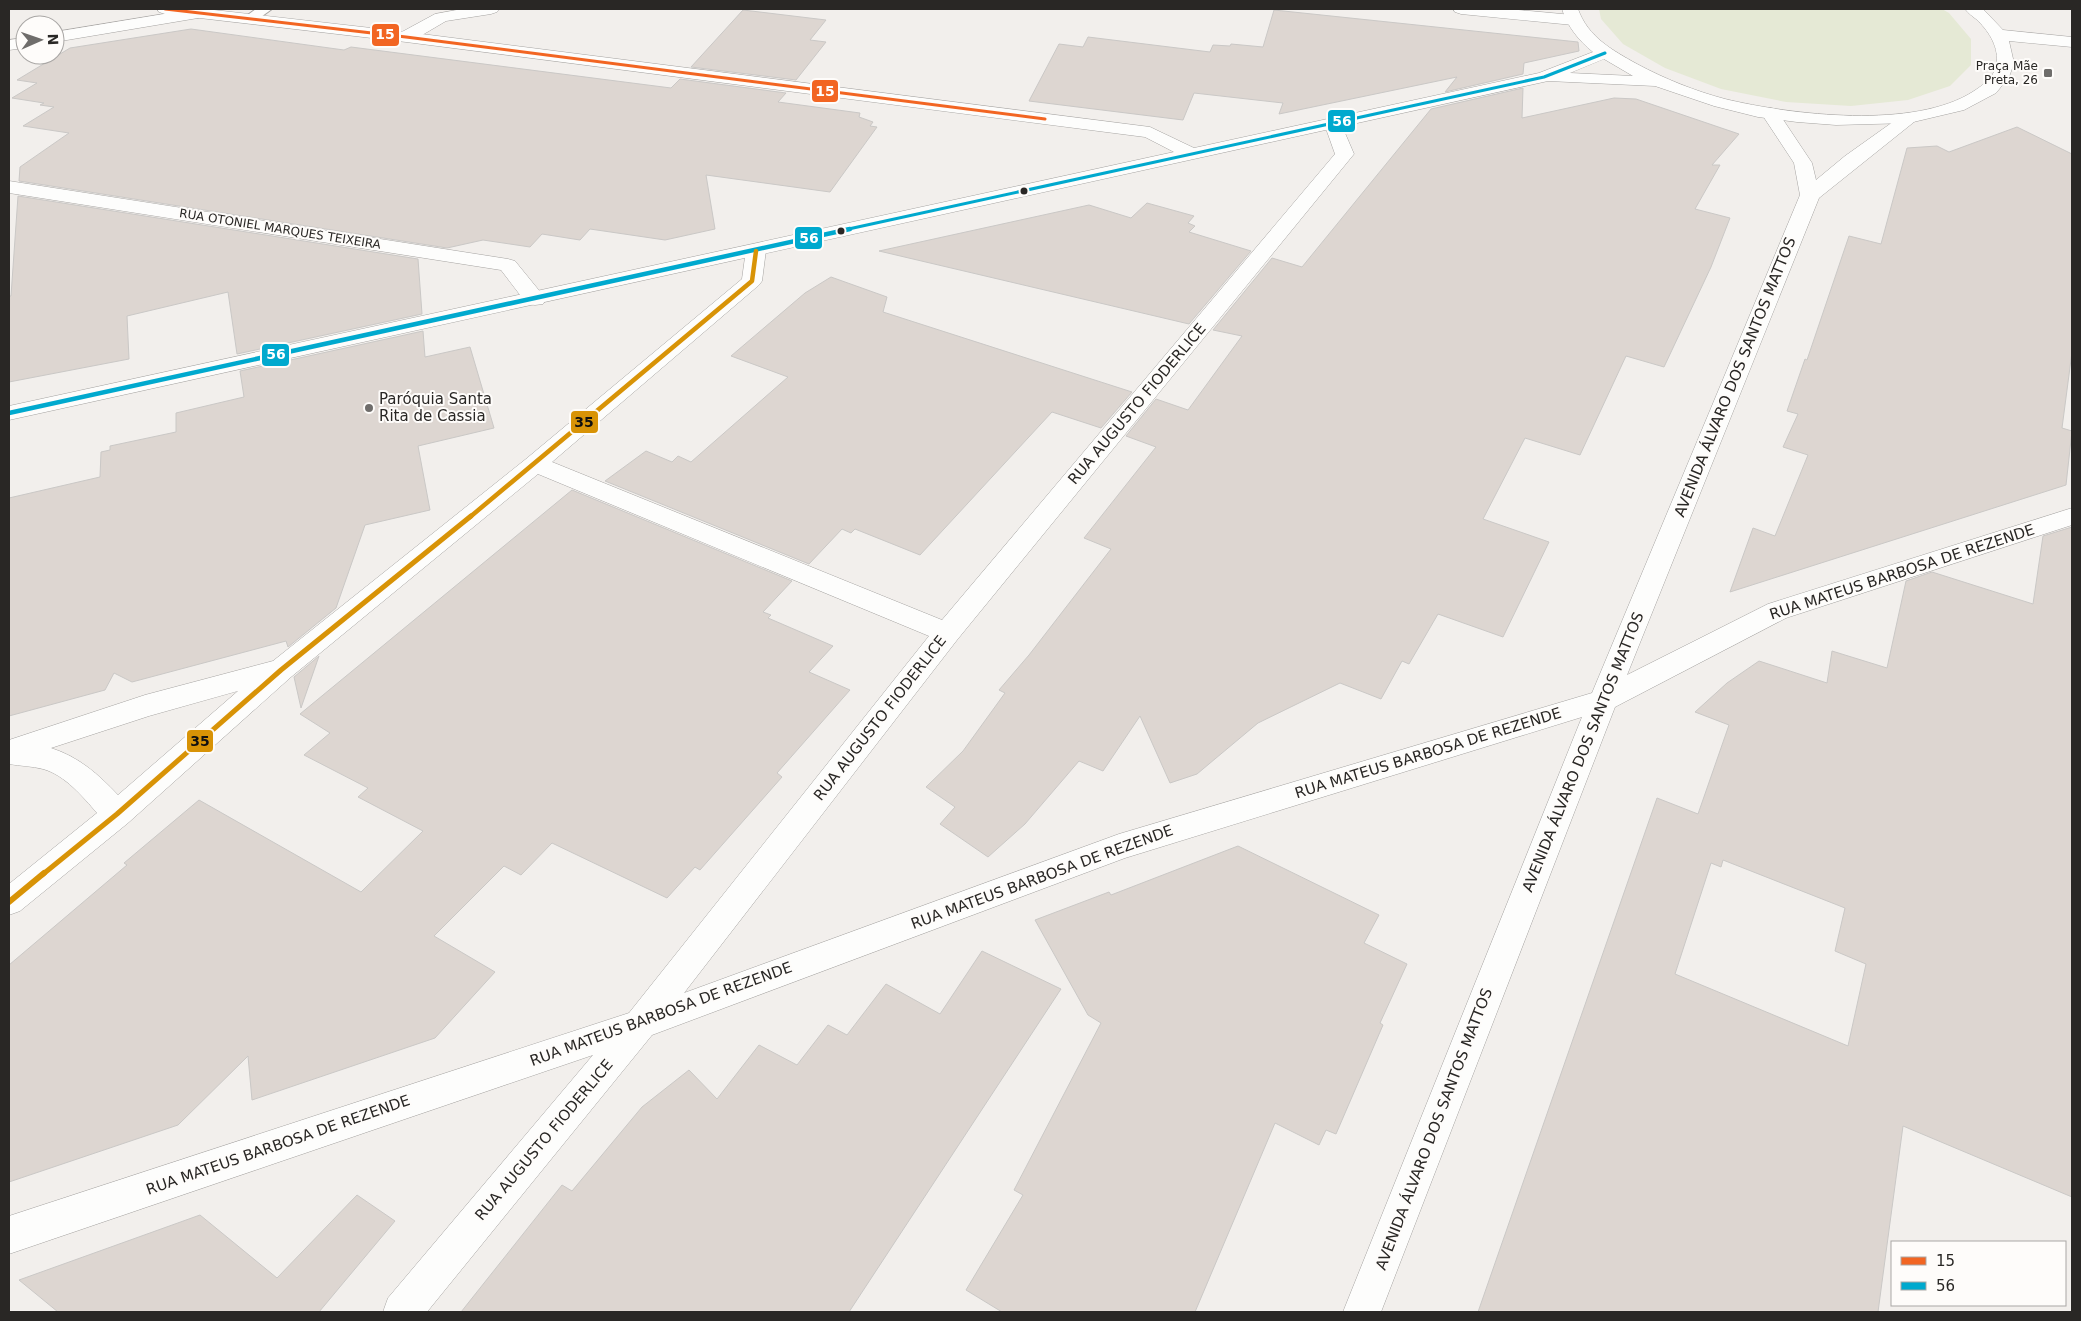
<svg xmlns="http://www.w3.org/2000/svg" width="2081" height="1321" font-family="'DejaVu Sans',sans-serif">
<rect width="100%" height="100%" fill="#f2efec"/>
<path fill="#e5e9d5" d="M 1599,9 L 1942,9 L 1949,13 L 1971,39 L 1971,65 L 1950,86 L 1908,100 L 1851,106 L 1786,102 L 1721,89 L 1665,68 L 1623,44 L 1601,19 Z"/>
<path fill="#ddd6d1" stroke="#cac8c6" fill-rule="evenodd" d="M 743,10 L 826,20 L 810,40 L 826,42 L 796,80 L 691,67 Z
M 1274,10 L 1578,42 L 1579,51 L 1524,63 L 1523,74 L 1445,92 L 1457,77 L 1279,114 L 1283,103 L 1194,93 L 1183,120 L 1029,101 L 1059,44 L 1083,47 L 1088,37 L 1210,52 L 1213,45 L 1230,46 L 1231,44 L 1263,47 Z
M 191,29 L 344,50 L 351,47 L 671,88 L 680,79 L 786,93 L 778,102 L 860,113 L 859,117 L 873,122 L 870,126 L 877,127 L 830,192 L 706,175 L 715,229 L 665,240 L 590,229 L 580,240 L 542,234 L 530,247 L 483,240 L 447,248 L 19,181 L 20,167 L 69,133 L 23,126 L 54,107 L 40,105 L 44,103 L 12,98 L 37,83 L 17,80 L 70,48 Z
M 1523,88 L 1522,118 L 1614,98 L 1636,99 L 1739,134 L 1712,165 L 1720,165 L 1695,209 L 1730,218 L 1711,267 L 1664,367 L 1626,356 L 1580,455 L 1525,438 L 1483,519 L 1549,542 L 1503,637 L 1438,614 L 1409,664 L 1402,661 L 1381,699 L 1340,683 L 1258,723 L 1197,774 L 1170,783 L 1140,716 L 1103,771 L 1079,761 L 1025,824 L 988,857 L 940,824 L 955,807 L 926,787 L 963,751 L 1005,693 L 999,690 L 1029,655 L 1111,549 L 1084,538 L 1156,447 L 1126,436 L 1156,399 L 1188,410 L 1242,336 L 1213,330 L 1272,258 L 1302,267 L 1431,109 Z
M 2017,127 L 2072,154 L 2072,352 L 2062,428 L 2072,431 L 2066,485 L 1730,592 L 1753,528 L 1775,536 L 1808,455 L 1783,447 L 1798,414 L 1787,411 L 1805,359 L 1807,360 L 1849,236 L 1881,244 L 1907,148 L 1937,146 L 1949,152 Z
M 18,196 L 418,259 L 422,314 L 237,354 L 228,292 L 127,316 L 129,359 L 9,382 L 9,296 L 11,296 Z
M 1147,203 L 1194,216 L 1188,223 L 1195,226 L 1189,232 L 1251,251 L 1189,324 L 879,251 L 1089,205 L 1131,218 Z
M 831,277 L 887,297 L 883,312 L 1132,392 L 1101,428 L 1052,412 L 920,555 L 855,529 L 851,533 L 842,529 L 809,564 L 605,481 L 646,451 L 672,462 L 678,456 L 691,462 L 788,377 L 731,356 L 805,293 Z
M 423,331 L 425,357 L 470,347 L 494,428 L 418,446 L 430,510 L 365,525 L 336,608 L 288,647 L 286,641 L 132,682 L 114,673 L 105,690 L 9,716 L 9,498 L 100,477 L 101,452 L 110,450 L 110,446 L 176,432 L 176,413 L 244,397 L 240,371 Z
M 572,490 L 792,581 L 763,612 L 771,615 L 768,618 L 833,646 L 809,672 L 850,690 L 777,773 L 782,777 L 700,870 L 695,867 L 667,898 L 552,843 L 521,875 L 504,866 L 434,936 L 495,972 L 435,1038 L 252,1100 L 248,1056 L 178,1125 L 9,1182 L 9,965 L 127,865 L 124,863 L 199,800 L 361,892 L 423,831 L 358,797 L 368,788 L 304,755 L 330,733 L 300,714 Z
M 2072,527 L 2072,1197 L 1903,1126 L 1878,1312 L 1478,1312 L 1657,798 L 1698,814 L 1729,725 L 1695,712 L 1727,683 L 1759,661 L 1827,683 L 1832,651 L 1887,668 L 1906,581 L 1932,572 L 2033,604 L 2043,536 ZM 1723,860 L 1845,908 L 1835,951 L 1866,964 L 1848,1046 L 1675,974 L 1711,863 L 1721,867 Z
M 319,656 L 301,708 L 294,677 Z
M 1238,846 L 1379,915 L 1364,943 L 1407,964 L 1380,1023 L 1383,1025 L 1336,1134 L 1326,1130 L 1319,1145 L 1275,1123 L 1195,1312 L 1002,1312 L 966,1290 L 1023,1195 L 1014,1190 L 1101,1023 L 1088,1015 L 1035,920 L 1109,892 L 1111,895 Z
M 982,951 L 1061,989 L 849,1312 L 461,1312 L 562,1185 L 572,1191 L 642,1107 L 689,1070 L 717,1099 L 759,1045 L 797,1065 L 828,1025 L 847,1035 L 886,984 L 940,1014 Z
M 357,1195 L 395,1221 L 319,1312 L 58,1312 L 19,1280 L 200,1215 L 277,1278 Z"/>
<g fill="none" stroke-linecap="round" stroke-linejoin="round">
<defs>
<path id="service" d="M 256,9 L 272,9 L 254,22 L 244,22 L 242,19 Z"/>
<path id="minor" d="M 194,9 L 204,10 L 206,13 L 204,16 L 198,18 L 55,42 L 55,32 Z
M 462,9 L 499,9 L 497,12 L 491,14 L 446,21 L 412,41 L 400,41 L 398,37 L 400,33 L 435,14 Z
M 1453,9 L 1508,9 L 1573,15 L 1579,17 L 1581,20 L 1579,23 L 1573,25 L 1461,14 L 1455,12 Z
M 25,38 L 25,48 L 9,50 L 9,40 Z
M 1770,108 L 1776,109 L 1812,163 L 1816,180 L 1845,156 L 1904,114 L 1910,113 L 1916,114 L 1919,118 L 1819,198 L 1627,675 L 1768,604 L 2072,508 L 2072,525 L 1786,618 L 1615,707 L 1381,1312 L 1343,1312 L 1582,717 L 1125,858 L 652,1035 L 427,1312 L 383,1312 L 388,1298 L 593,1055 L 9,1254 L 9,1216 L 629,1013 L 929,636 L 538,474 L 291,677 L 128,823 L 20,911 L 9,915 L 9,884 L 97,813 C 83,797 65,775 43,769 C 32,766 20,766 9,764 L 9,740 L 145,695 L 273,661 L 526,459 L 742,279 L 746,250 L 749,246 L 756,244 L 763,246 L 766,250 L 762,281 L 759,285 L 552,462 L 942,620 L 1335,154 L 1324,123 L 1327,119 L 1333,118 L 1339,119 L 1354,154 L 957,640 L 684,993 L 1119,834 L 1592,693 L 1800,195 L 1794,163 L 1761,113 L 1764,109 ZM 238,691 L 118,795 C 98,774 79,757 51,748 L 149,716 Z
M 9,181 L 508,259 L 515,261 L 546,299 L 543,304 L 535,305 L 527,304 L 501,270 L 9,193 Z"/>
<path id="tertiary" d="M 157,9 L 205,9 L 406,32 L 1150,127 L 1194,148 L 1539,73 L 1593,52 C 1579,41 1567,26 1562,9 L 1578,9 C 1588,37 1612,50 1637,64 C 1665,79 1695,91 1725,99 C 1792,115 1915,130 1974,91 C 1985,84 1996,75 1997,62 C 1998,45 1988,30 1976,19 C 1972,16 1968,13 1965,9 L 1983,9 L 2003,30 L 2072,37 L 2072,47 L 2009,41 L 2014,63 L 2009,77 L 1996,93 L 1964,110 L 1909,123 L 1836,125 L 1797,122 L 1758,117 L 1714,106 L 1655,86 L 1548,81 L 9,420 L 9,406 L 1174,152 L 1145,137 L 406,42 L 165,14 L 159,12 ZM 1604,59 L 1633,76 L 1570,73 Z"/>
</defs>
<use href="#service" stroke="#a5a3a1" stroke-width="2"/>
<use href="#minor" stroke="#a5a3a1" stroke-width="1"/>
<use href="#tertiary" stroke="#a5a3a1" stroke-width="1"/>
<use href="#service" fill="#fdfdfc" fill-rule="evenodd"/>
<use href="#minor" fill="#fdfdfc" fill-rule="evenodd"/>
<use href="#tertiary" fill="#fdfdfc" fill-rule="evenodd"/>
<defs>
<path id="bus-1" d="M 165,9 L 406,37 L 1045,119"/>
<path id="bus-2-far1" d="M 844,230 L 1544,77 L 1605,53"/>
<path id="bus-2" d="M 9,413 L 850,229"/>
<path id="bus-3-far2" d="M 470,517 L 752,281 L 756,251"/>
<path id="bus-3-far1" d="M 42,875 L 117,814 L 281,670 L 471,516"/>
<path id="bus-3" d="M 9,902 L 44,873"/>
</defs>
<use href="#bus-1" stroke="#fefcfa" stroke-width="5.5"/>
<use href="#bus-2-far1" stroke="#fefcfa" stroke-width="5.5"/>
<use href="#bus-2" stroke="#fefcfa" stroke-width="8"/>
<use href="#bus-3-far2" stroke="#fefcfa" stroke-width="8"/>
<use href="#bus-3-far1" stroke="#fefcfa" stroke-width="9"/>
<use href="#bus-3" stroke="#fefcfa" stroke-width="10"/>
<use href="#bus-1" stroke="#f26522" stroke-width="3"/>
<use href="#bus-2-far1" stroke="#00a9ce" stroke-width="3"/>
<use href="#bus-2" stroke="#00a9ce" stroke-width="4.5"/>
<use href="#bus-3-far2" stroke="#d89306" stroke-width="4.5"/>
<use href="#bus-3-far1" stroke="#d89306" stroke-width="5"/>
<use href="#bus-3" stroke="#d89306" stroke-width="6"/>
</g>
<g fill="#6f6d6b" stroke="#fefcfa" stroke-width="2">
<rect x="2043" y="68" width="10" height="10" rx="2.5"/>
<circle cx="369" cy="408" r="5"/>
</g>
<g fill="#292725" stroke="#fefcfa" stroke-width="2">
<circle cx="1024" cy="191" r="4.5"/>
<circle cx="841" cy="231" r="4.5"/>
</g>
<g text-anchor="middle" stroke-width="4" stroke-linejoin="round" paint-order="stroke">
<g font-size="12" fill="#292725" stroke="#fefcfa" text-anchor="end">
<text x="2038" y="70">Praça Mãe<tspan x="2038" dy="14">Preta, 26</tspan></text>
</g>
<g font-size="12" fill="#292725" stroke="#fefcfa">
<text transform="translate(280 229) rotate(9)" y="4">RUA OTONIEL MARQUES TEIXEIRA</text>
</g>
<g font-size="15" fill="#292725" stroke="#fefcfa">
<text transform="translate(1735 377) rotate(-68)" y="5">AVENIDA ÁLVARO DOS SANTOS MATTOS</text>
<text transform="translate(1137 404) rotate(-50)" y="5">RUA AUGUSTO FIODERLICE</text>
<text transform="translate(1902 572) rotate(-18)" y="5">RUA MATEUS BARBOSA DE REZENDE</text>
<text transform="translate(880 718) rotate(-52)" y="5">RUA AUGUSTO FIODERLICE</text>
<text transform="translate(1583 752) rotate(-68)" y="5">AVENIDA ÁLVARO DOS SANTOS MATTOS</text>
<text transform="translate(1428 753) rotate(-17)" y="5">RUA MATEUS BARBOSA DE REZENDE</text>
<text transform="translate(1042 877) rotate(-20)" y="5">RUA MATEUS BARBOSA DE REZENDE</text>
<text transform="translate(661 1014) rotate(-20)" y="5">RUA MATEUS BARBOSA DE REZENDE</text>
<text transform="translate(1434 1129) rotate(-69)" y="5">AVENIDA ÁLVARO DOS SANTOS MATTOS</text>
<text transform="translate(544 1140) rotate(-50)" y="5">RUA AUGUSTO FIODERLICE</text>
<text transform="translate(278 1145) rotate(-19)" y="5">RUA MATEUS BARBOSA DE REZENDE</text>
</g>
<g font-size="15" fill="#292725" stroke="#fefcfa" text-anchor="start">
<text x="379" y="404">Paróquia Santa<tspan x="379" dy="17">Rita de Cassia</tspan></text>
</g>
</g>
<g stroke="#fefcfa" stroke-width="2">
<rect x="371" y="23" width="29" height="24" rx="5" fill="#f26522"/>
<rect x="811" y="79" width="28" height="24" rx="5" fill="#f26522"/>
<rect x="1327" y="109" width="29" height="24" rx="5" fill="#00a9ce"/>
<rect x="794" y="226" width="29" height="24" rx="5" fill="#00a9ce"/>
<rect x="261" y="343" width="29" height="24" rx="5" fill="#00a9ce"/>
<rect x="570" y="410" width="29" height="24" rx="5" fill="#d89306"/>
<rect x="186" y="729" width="28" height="24" rx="5" fill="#d89306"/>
</g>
<g font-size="14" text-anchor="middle" font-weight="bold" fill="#fff">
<text x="385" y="39">15</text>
<text x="825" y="96">15</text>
<text x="1342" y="126">56</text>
<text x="809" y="243">56</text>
<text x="276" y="359">56</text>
</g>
<g font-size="14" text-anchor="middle" font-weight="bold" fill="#111">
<text x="584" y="427">35</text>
<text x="200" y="746">35</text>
</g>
<rect width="2081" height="1321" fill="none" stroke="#292725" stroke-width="20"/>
<rect x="1891" y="1241" width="175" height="65" fill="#fefcfa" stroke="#a9a7a5"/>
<rect x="1901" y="1257" width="25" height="8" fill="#f26522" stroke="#a9a7a5"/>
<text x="1936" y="1266" font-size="15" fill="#292725">15</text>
<rect x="1901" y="1282" width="25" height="8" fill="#00a9ce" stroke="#a9a7a5"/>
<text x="1936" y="1291" font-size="15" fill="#292725">56</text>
<g transform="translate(40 40) rotate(88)"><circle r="24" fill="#fefcfa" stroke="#a9a7a5"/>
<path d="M0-4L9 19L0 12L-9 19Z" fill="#6f6d6b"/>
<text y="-8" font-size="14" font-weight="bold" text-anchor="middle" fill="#292725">N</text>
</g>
</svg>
